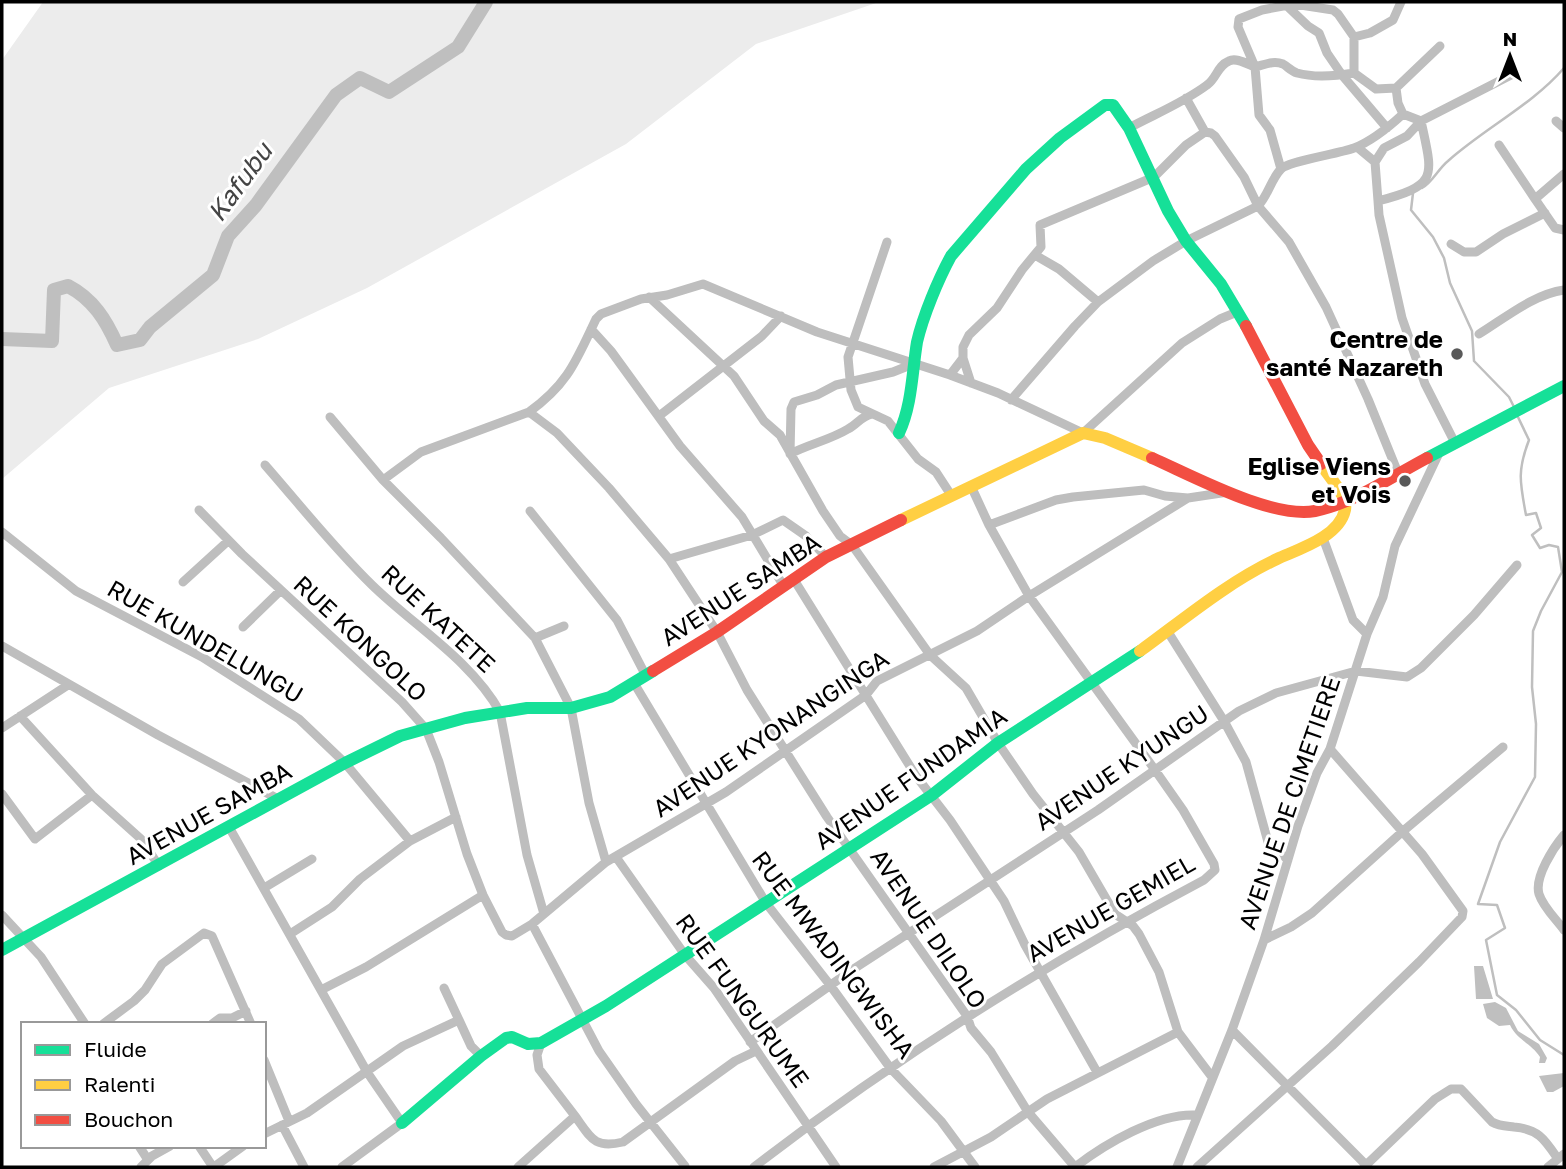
<svg xmlns="http://www.w3.org/2000/svg" width="1566" height="1169" font-family="'Golos Text',sans-serif">
<rect width="100%" height="100%" fill="#fff"/>
<path fill="#ececec" d="M 43,2 L 879,2 L 756,44 L 626,144 L 367,288 L 258,339 L 109,388 L 2,479 L 2,60 Z"/>
<path fill="#bfbfbf" d="M 1474,966 L 1483,966 L 1493,999 L 1476,999 Z
M 1495,1002 L 1506,1008 L 1518,1031 L 1539,1044 L 1547,1058 L 1545,1063 L 1539,1063 L 1540,1057 C 1531,1043 1517,1040 1510,1025 L 1499,1026 L 1487,1018 L 1483,1004 Z
M 1564,1073 L 1564,1086 L 1553,1092 L 1547,1092 L 1539,1076 Z"/>
<g fill="none" stroke-linecap="round" stroke-linejoin="round">
<path stroke="#bfbfbf" stroke-width="2.5" d="M 1422,188 C 1432,183 1438,169 1448,161 C 1485,128 1532,105 1564,68
M 1413,193 L 1411,210 L 1433,237 L 1444,258 L 1450,283 L 1472,331 L 1474,361 L 1509,397 L 1515,409
M 1517,415 L 1529,440 C 1517,471 1520,483 1526,515 L 1536,513 L 1541,528 L 1532,535 L 1540,548 L 1549,545 L 1558,547 L 1562,572 L 1541,611 L 1533,631 L 1532,687 L 1536,724 L 1535,777 L 1500,842 L 1478,904 L 1497,905 L 1505,928 L 1486,940 L 1497,995 L 1516,1010 L 1540,1040 L 1564,1055"/>
<path stroke="#bfbfbf" stroke-width="14" d="M 2,339 L 52,341 L 54,290 L 68,286 C 93,299 106,320 117,345 L 140,340 L 150,327 L 213,275 L 228,236 L 256,205 L 336,95 L 360,78 L 389,92 L 458,47 L 486,2"/>
<path stroke="#bebebe" stroke-width="9" d="M 1286,5 L 1308,26 L 1319,33 L 1327,53 L 1342,75 L 1387,128
M 1354,37 L 1338,14 L 1333,10 L 1294,4 L 1262,10 L 1239,19 L 1238,27 L 1255,67 C 1264,65 1273,60 1283,64 C 1288,67 1291,71 1297,73 C 1315,78 1336,76 1354,73
M 1440,46 L 1396,88 L 1398,103 L 1403,114 L 1421,121 C 1433,177 1439,185 1378,201 L 1379,215 L 1402,318 L 1425,384 L 1455,443
M 1396,88 L 1376,89 L 1354,73 L 1354,37 L 1370,33 L 1393,20 L 1401,2
M 1556,121 L 1564,128
M 1129,128 C 1155,114 1183,103 1207,85 C 1217,78 1217,66 1229,61 C 1236,57 1247,64 1255,67 L 1259,115 L 1270,130 L 1281,169
M 1205,132 L 1186,145 L 1154,177 L 1040,225 L 1041,247 L 1022,270 L 997,308 L 969,335 L 963,347 L 963,358 L 950,375 L 998,393 L 1083,433 L 1182,343 L 1220,319 L 1237,312
M 1499,145 L 1535,199 L 1564,174
M 1357,147 L 1375,162
M 1535,199 L 1555,228 L 1564,230
M 1378,201 L 1375,162 L 1384,148 L 1407,136 L 1421,121 L 1513,74
M 887,242 L 848,357 L 851,390 L 858,407 L 888,421 L 918,459 L 936,472 L 951,495
M 1451,244 L 1464,252 L 1476,252 L 1503,234 L 1545,213
M 1035,255 L 1059,269 L 1098,302
M 649,297 L 734,376 L 764,421 L 780,435 L 823,511 L 840,536 L 852,545 L 930,655 L 966,688 L 998,743 L 1033,794 L 1079,852 L 1115,914 L 1133,926 L 1139,934 L 1159,972 L 1178,1032 L 1212,1077
M 591,329 L 611,351 L 680,446 L 742,517 L 783,585
M 1479,334 C 1505,318 1534,294 1564,290
M 963,358 L 971,383
M 1011,400 L 1075,326 L 1098,302 L 1153,261 L 1186,241 L 1258,206 L 1244,177 L 1215,136 L 1211,133 L 1205,132 L 1186,98
M 529,412 L 557,433 L 609,488 L 669,559 L 717,632 L 747,690 L 827,817 L 967,1016 L 971,1028 L 991,1052 L 1028,1112 L 1075,1167 C 1105,1144 1157,1113 1196,1115
M 872,414 C 861,416 858,424 848,429 C 830,440 809,444 790,454 L 791,409 L 794,402 L 817,395 L 836,385 L 893,372 L 913,364
M 659,416 L 762,336 L 781,316
M 330,417 L 383,480 L 421,452 L 529,412 C 568,384 576,361 596,319 L 601,314 L 641,299 L 667,295 L 703,284 L 817,332 L 950,375
M 265,465 C 300,505 334,548 372,585 C 414,626 471,660 500,712 L 527,855 L 544,914
M 1398,473 L 1368,399 L 1326,307 L 1289,242 L 1258,206 C 1268,196 1271,179 1281,169 C 1289,161 1338,154 1354,148 C 1372,141 1389,127 1403,114
M 383,480 L 441,538 L 535,638 L 564,626
M 199,510 L 242,554 L 402,702 L 426,729 L 439,762 L 467,854 L 483,895 L 502,932 L 506,935 L 512,936 L 532,924 L 606,862 L 726,792 L 866,695 L 877,681 L 977,631 L 1029,596 L 1188,498
M 530,511 L 617,620 L 646,676
M 989,525 L 1056,500 L 1073,497 L 1144,490 L 1165,496 L 1188,498 L 1228,492
M 2,532 L 76,591 L 202,657 L 299,719 L 345,763 L 410,841
M 1323,538 L 1353,620 L 1367,634
M 669,559 L 752,535 L 783,520 L 806,536 L 826,557
M 793,578 L 916,776 L 950,820 L 1004,901 L 1025,945 L 1097,1072
M 183,582 L 228,541
M 243,627 L 280,591
M 1168,632 L 1224,721 L 1246,762 L 1268,842 L 1288,860
M 535,638 L 571,708 L 589,803 L 606,862
M 2,646 L 158,735 L 280,800
M 634,683 L 766,903 L 830,985 L 891,1069 L 941,1121 L 975,1167
M 20,716 L 92,795 L 141,839 L 159,866
M 2,728 L 68,685
M 2,794 L 35,839 L 92,795
M 229,827 L 367,1072 L 402,1123 L 342,1167
M 1564,835 C 1554,847 1534,877 1539,894 C 1543,907 1556,919 1564,930
M 616,857 L 685,955 L 714,988 L 836,1167
M 264,888 L 312,859
M 2,915 L 41,957 L 85,1024
M 532,924 L 599,1051 L 636,1104 L 685,1166
M 290,934 L 332,907 L 360,879 L 410,841 L 456,817
M 1264,940 L 1291,927 L 1312,913 L 1402,832 L 1503,747
M 444,988 L 459,1020
M 321,990 L 366,967 L 483,895
M 103,1024 L 134,1001 L 145,990 L 162,964 L 204,933 L 212,936 L 251,1024
M 212,1024 L 220,1018 L 232,1018 L 246,1011
M 1232,1030 L 1368,1167
M 750,1042 L 852,970 L 1098,810 L 1239,711 L 1276,693 L 1356,671 L 1407,677 L 1421,668 L 1474,615 L 1517,565
M 264,1060 L 289,1121
M 575,1116 C 591,1138 594,1149 623,1142 L 735,1061 L 756,1051
M 282,1125 L 304,1167
M 264,1134 L 307,1113 L 403,1046 L 459,1020 L 471,1046 L 481,1056
M 139,1146 L 148,1160
M 199,1146 L 213,1167
M 141,1167 L 152,1156 L 170,1146
M 214,1167 L 243,1146
M 518,1167 L 575,1116 L 539,1069 L 537,1055 L 541,1043
M 754,1167 C 895,1058 1047,963 1204,880 L 1215,870 L 1214,864 L 1183,810 L 1155,770 L 1029,596 L 989,525 L 971,486
M 934,1167 L 991,1137 L 1047,1099 L 1178,1032
M 1177,1167 L 1232,1030 L 1264,940 L 1298,826 L 1317,773 L 1330,749 L 1367,634 L 1383,597 L 1395,546 L 1439,453
M 1197,1167 L 1332,1046 L 1419,962 L 1462,917 L 1463,911 L 1422,854 L 1330,749
M 1364,1167 L 1435,1099 L 1451,1089 L 1461,1089 L 1492,1122 C 1499,1126 1506,1126 1514,1127 C 1539,1129 1545,1140 1558,1159
M 1548,1167 L 1564,1154"/>
<path stroke="#16e098" stroke-width="12" d="M 899,433 C 912,405 912,373 917,342 C 923,316 938,280 951,256 L 1026,169 L 1060,138 L 1105,105 L 1113,105 L 1129,128 L 1168,211 L 1186,241 L 1221,284 L 1246,326
M 1427,458 L 1564,386
M 2,950 L 345,763 L 400,736 L 465,718 L 527,708 L 571,708 L 610,697 L 653,671
M 402,1123 L 481,1056 L 506,1038 L 512,1037 L 528,1044 L 541,1043 L 606,1006 L 932,795 L 998,743 L 1140,651"/>
<path stroke="#ffcf43" stroke-width="12" d="M 901,520 L 1083,433 L 1105,438 L 1152,458
M 1140,651 C 1184,619 1228,582 1277,559 C 1299,549 1339,537 1345,510 C 1348,496 1328,476 1321,464"/>
<path stroke="#f24e42" stroke-width="12" d="M 1246,326 L 1308,445 L 1321,464
M 1152,458 C 1193,476 1272,519 1315,511 C 1354,503 1391,477 1427,458
M 653,671 L 717,632 L 826,557 L 901,520"/>
</g>
<g fill="#595959" stroke="#fff" stroke-width="2.5">
<circle cx="1457" cy="354" r="7"/>
<circle cx="1405" cy="481" r="7"/>
</g>
<g text-anchor="middle" stroke-width="6" stroke-linejoin="round" paint-order="stroke">
<g font-size="24" font-weight="bold" fill="#000" stroke="#fff" text-anchor="end">
<text x="1443" y="348">Centre de<tspan x="1443" dy="28">santé Nazareth</tspan></text>
<text x="1391" y="475">Eglise Viens<tspan x="1391" dy="28">et Vois</tspan></text>
</g>
<g font-size="24" fill="#000" stroke="#fff">
<text transform="translate(741 590) rotate(-33)" y="8">AVENUE SAMBA</text>
<text transform="translate(438 619) rotate(43)" y="8">RUE KATETE</text>
<text transform="translate(360 639) rotate(43)" y="8">RUE KONGOLO</text>
<text transform="translate(205 642) rotate(30)" y="8">RUE KUNDELUNGU</text>
<text transform="translate(771 734) rotate(-34)" y="8">AVENUE KYONANGINGA</text>
<text transform="translate(1122 768) rotate(-34)" y="8">AVENUE KYUNGU</text>
<text transform="translate(911 779) rotate(-35)" y="8">AVENUE FUNDAMIA</text>
<text transform="translate(1290 803) rotate(-71)" y="8">AVENUE DE CIMETIERE</text>
<text transform="translate(209 814) rotate(-29)" y="8">AVENUE SAMBA</text>
<text transform="translate(1111 909) rotate(-30)" y="8">AVENUE GEMIEL</text>
<text transform="translate(928 929) rotate(56)" y="8">AVENUE DILOLO</text>
<text transform="translate(833 955) rotate(53)" y="8">RUE MWADINGWISHA</text>
<text transform="translate(742 1001) rotate(54)" y="8">RUE FUNGURUME</text>
</g>
<g font-size="26" font-style="italic" fill="#444" stroke="#fff">
<text transform="translate(240 182) rotate(-54)" y="9">Kafubu</text>
</g>
</g>
<rect width="1566" height="1169" fill="none" stroke="#000000" stroke-width="7"/>
<rect x="21" y="1022" width="245" height="126" fill="#ffffff" stroke="#999999" stroke-width="2"/>
<rect x="35" y="1045" width="35" height="10" fill="#16e098" stroke="#999999" stroke-width="2"/>
<text x="84" y="1057" font-size="21" fill="#000000">Fluide</text>
<rect x="35" y="1080" width="35" height="10" fill="#ffcf43" stroke="#999999" stroke-width="2"/>
<text x="84" y="1092" font-size="21" fill="#000000">Ralenti</text>
<rect x="35" y="1115" width="35" height="10" fill="#f24e42" stroke="#999999" stroke-width="2"/>
<text x="84" y="1127" font-size="21" fill="#000000">Bouchon</text>
<g transform="translate(1510 56)" stroke="#ffffff" stroke-width="5" paint-order="stroke">
<path d="M0-5L12 26L0 18L-12 26Z" fill="#000000"/>
<text y="-10" font-size="19" font-weight="bold" text-anchor="middle" fill="#000000">N</text>
</g>
</svg>
